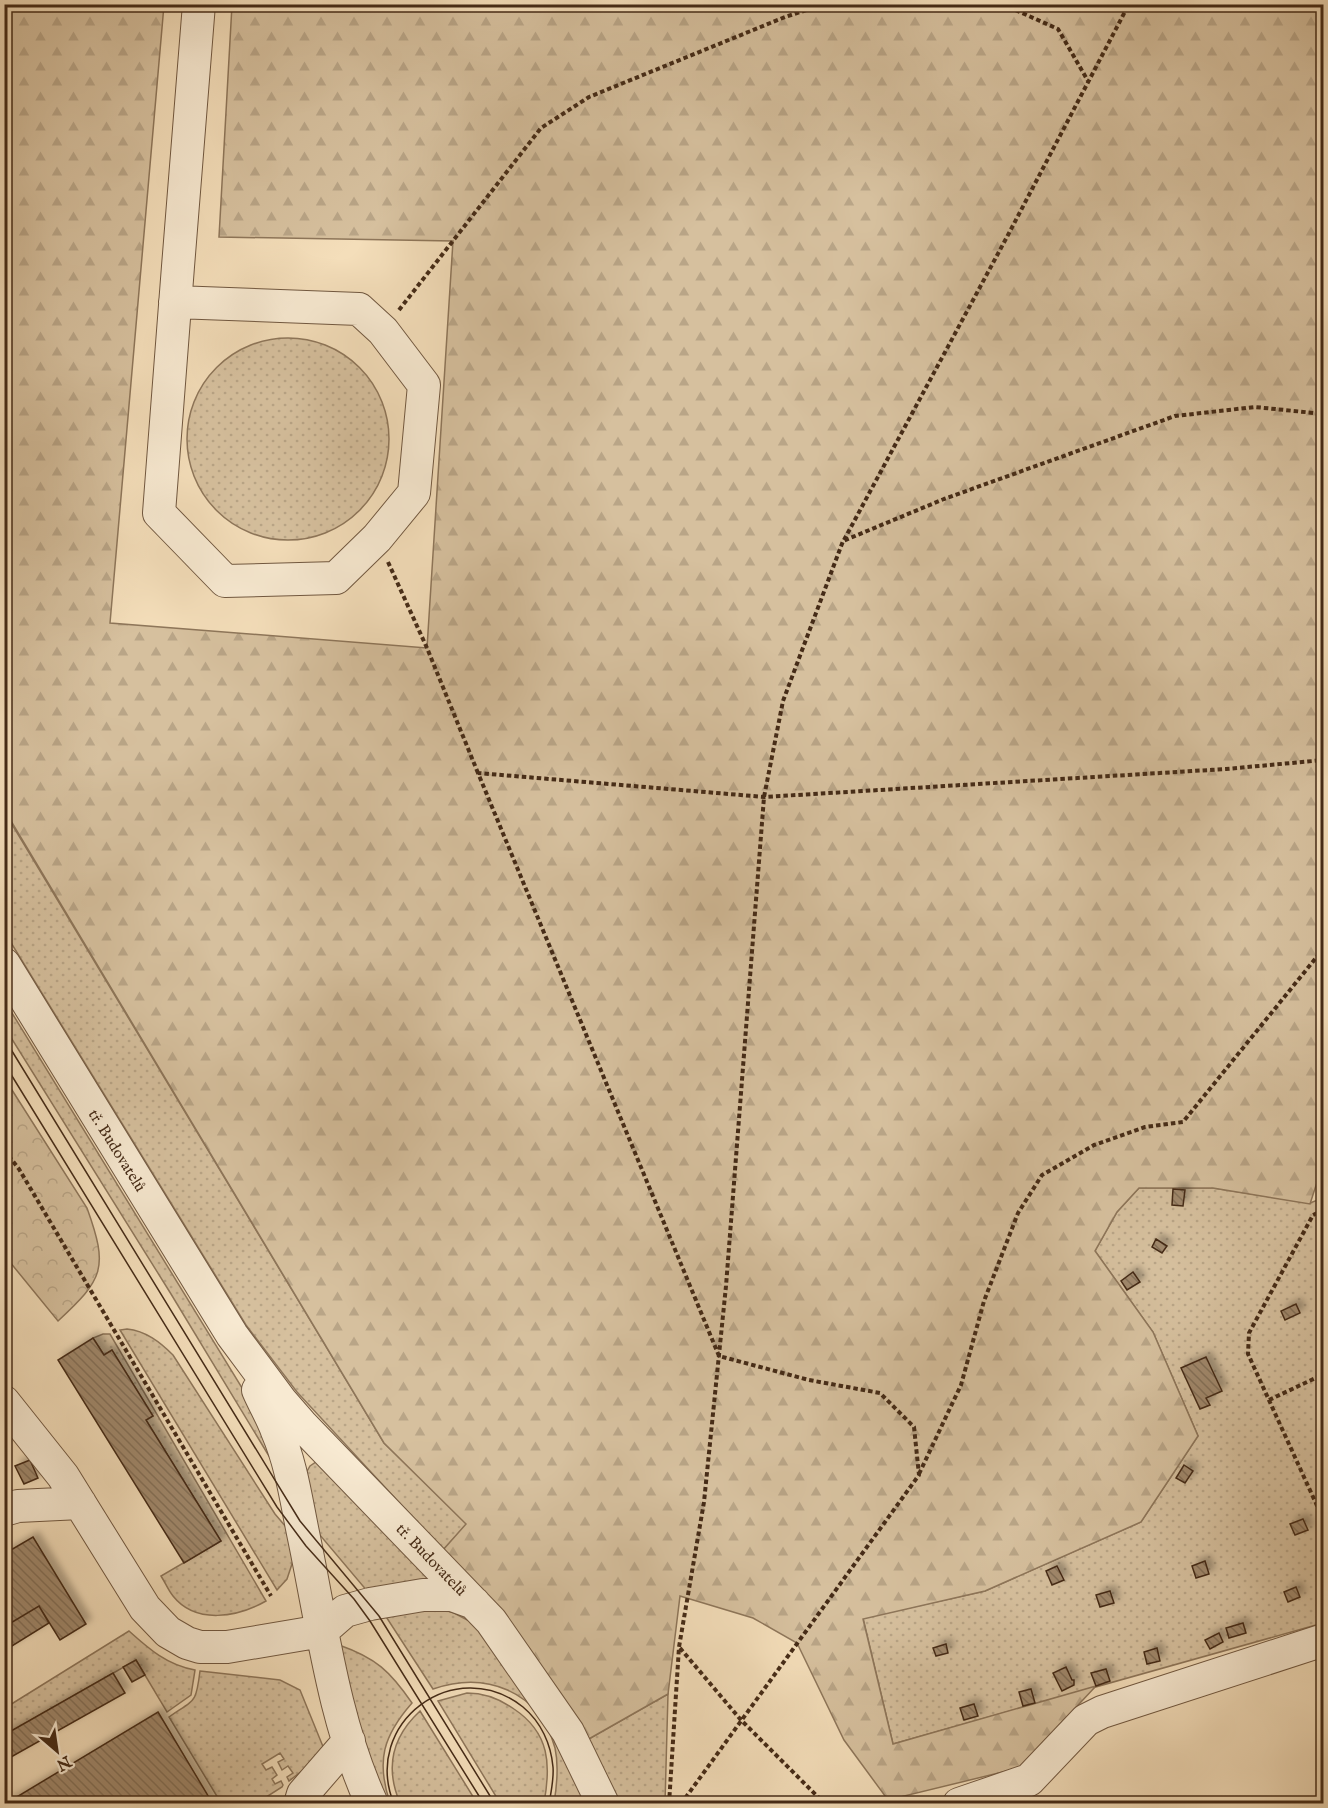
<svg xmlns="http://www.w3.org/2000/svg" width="1328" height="1808" font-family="'IM FELL English',serif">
<defs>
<pattern id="grass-dots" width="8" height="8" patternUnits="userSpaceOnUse" patternTransform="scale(1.5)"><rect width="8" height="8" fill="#d6c09e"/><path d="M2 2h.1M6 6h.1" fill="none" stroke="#b9a587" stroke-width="1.8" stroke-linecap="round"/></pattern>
<pattern id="forest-firs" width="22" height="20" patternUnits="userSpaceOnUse" patternTransform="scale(1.5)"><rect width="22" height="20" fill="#d6c09e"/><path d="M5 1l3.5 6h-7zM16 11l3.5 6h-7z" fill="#b9a587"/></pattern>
<pattern id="park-crowns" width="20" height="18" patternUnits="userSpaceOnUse" patternTransform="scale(1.5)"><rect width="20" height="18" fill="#d6c09e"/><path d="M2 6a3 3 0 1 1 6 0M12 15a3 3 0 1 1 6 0" fill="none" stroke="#b9a587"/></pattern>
<pattern id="building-back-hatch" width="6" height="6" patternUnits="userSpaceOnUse" patternTransform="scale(1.5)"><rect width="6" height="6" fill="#a0886c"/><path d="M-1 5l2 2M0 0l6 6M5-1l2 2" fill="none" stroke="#846f58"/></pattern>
<filter id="shadow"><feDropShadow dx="5.5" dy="-5.5" stdDeviation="3" flood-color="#0004"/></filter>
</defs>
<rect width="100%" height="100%" fill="#f4deba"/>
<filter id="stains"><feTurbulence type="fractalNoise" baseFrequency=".00333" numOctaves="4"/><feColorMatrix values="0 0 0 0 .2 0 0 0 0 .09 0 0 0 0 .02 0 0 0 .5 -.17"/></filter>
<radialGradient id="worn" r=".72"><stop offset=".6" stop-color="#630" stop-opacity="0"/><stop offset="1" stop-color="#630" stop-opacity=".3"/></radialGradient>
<path fill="url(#grass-dots)" stroke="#8e765a" stroke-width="1.5" d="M187 439a101 101 0 1 1 202 0a101 101 0 1 1-202 0Z
M 4,811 L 384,1443 L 467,1524 L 443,1550 L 297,1392 L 246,1325 L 5,933 Z
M 4,1000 L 244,1391 L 275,1466 L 171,1294 L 5,1028 Z
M 1139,1188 L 1213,1188 L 1310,1203 L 1323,1198 L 1323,1623 L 893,1744 L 863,1618 L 985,1591 L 1141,1522 L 1198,1436 L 1153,1332 L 1095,1251 L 1117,1212 Z
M 127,1329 C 146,1331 160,1342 173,1355 L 275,1514 L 292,1534 L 294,1558 L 287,1579 L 277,1590 L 120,1330 Z
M 103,1334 L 110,1334 L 266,1601 C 238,1617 196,1625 173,1596 C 168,1590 165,1582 161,1576 L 221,1541 L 146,1420 L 153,1416 L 112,1350 L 104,1355 L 93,1338 Z
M 316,1462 L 430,1575 L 431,1583 L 373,1598 L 319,1534 L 306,1473 L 310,1466 Z
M 381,1609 L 441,1609 L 454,1613 L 479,1626 L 518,1675 L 591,1803 L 554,1803 C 557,1785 559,1766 555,1748 C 539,1690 485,1671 433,1689 Z
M 129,1631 C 149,1649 167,1665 195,1670 L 191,1695 L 167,1712 L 136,1660 L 5,1735 L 5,1708 Z
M 339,1645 C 376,1658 390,1671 412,1703 C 383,1736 376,1761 390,1803 L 382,1803 L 373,1786 Z
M 200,1671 L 280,1680 L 300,1690 L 324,1749 L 311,1764 L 289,1781 L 287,1777 L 293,1773 L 288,1766 L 282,1770 L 278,1762 L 284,1759 L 280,1753 L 262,1764 L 266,1770 L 272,1767 L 277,1775 L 272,1779 L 275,1784 L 281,1781 L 283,1785 L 282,1787 L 257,1803 L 221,1803 L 169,1717 C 195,1699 196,1704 200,1671 Z
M 467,1693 C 484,1693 500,1699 514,1709 C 550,1733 551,1765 544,1803 L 500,1803 L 438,1701 Z
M 668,1694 L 665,1803 L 617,1803 L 587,1740 Z
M 420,1711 L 477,1803 L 400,1803 C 385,1768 392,1737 420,1711 Z"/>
<path fill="url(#forest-firs)" stroke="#8e765a" stroke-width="1.5" d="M 4,5 L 164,5 L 110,623 L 427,648 L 453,241 L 219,237 L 232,5 L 1323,5 L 1323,1164 L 1310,1204 L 1213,1188 L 1139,1188 L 1117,1212 L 1095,1251 L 1153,1332 L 1198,1436 L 1141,1522 L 985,1591 L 863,1619 L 893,1744 L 1096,1686 L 1019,1768 L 888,1800 L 844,1740 L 797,1643 L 753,1618 L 680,1596 L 668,1694 L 587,1740 L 529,1648 L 443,1550 L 466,1524 L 384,1443 L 5,811 Z"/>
<path fill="url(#park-crowns)" stroke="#8e765a" stroke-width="1.5" d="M 5,1079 L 87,1208 C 109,1269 103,1279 58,1321 L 5,1256 Z"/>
<path fill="url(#building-back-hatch)" stroke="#452b17" stroke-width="1.5" filter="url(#shadow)" d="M 1173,1189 L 1185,1190 L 1183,1206 L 1172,1205 Z
M 1156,1239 L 1167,1246 L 1162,1253 L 1152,1247 Z
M 1133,1272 L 1140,1282 L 1127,1290 L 1121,1281 Z
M 1296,1304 L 1300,1313 L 1285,1320 L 1281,1311 Z
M 93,1338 L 104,1355 L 112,1350 L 153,1416 L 146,1420 L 221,1541 L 184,1563 L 58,1360 Z
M 1206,1357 L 1222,1391 L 1206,1398 L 1210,1405 L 1200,1409 L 1181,1368 Z
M 30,1460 L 38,1478 L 24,1484 L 15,1466 Z
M 1184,1465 L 1193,1471 L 1185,1483 L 1176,1478 Z
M 1303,1519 L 1308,1530 L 1295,1535 L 1290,1524 Z
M 33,1537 L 86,1624 L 60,1640 L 39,1606 L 4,1627 L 4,1554 Z
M 1205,1561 L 1209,1574 L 1196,1578 L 1192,1566 Z
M 1057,1566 L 1064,1580 L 1052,1585 L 1046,1571 Z
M 1296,1587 L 1300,1597 L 1288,1602 L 1284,1592 Z
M 1110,1591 L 1114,1603 L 1100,1607 L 1096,1595 Z
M 39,1606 L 49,1623 L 4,1651 L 4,1627 Z
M 1243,1623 L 1246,1633 L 1229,1638 L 1226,1628 Z
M 1219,1633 L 1223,1642 L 1210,1649 L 1205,1640 Z
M 946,1644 L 948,1653 L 936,1656 L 933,1648 Z
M 1157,1648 L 1160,1661 L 1147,1664 L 1144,1652 Z
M 136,1660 L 145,1675 L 132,1682 L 123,1667 Z
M 1066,1667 L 1072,1680 L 1074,1680 L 1074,1685 L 1062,1691 L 1053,1673 Z
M 1106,1669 L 1110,1681 L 1096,1686 L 1091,1673 Z
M 113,1673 L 125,1693 L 4,1761 L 4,1735 Z
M 1031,1689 L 1035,1703 L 1023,1706 L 1019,1692 Z
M 974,1704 L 978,1716 L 964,1720 L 960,1708 Z
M 158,1712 L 213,1804 L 5,1804 Z"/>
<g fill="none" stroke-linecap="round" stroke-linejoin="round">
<defs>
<path id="minor" d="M 175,302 L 359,309 L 383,331 L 424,385 L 414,493 L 377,538 L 336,578 L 225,581 L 159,513 C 172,343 185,174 199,4
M 4,964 L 232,1335 L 281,1401 L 301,1424 L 491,1621 L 568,1732 L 603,1804
M 258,1390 C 264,1404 272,1417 277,1431 C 291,1463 296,1499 303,1533 C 322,1623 333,1719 372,1804
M 4,1402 L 63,1476 L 145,1608 L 168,1632 L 187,1643 L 200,1647 L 227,1647 L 322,1631 L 345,1611 L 370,1604 L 423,1595 L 452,1595 L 474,1603
M 4,1510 L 18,1506 L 80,1503
M 300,1804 L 303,1794 L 349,1741
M 959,1804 L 1029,1780 L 1086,1720 L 1102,1712 L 1324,1640"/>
</defs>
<use href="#minor" stroke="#715840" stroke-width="34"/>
<path stroke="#452b17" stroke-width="4" stroke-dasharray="4.5 3" stroke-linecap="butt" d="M 1002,4 L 1058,29 L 1088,81
M 399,310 L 541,128 L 589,97 L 785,17 L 825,4
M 844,540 L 1008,235 L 1129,4
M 388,562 L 427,648 L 478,773
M 4,1150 L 19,1169 L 271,1596
M 1324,1210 L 1313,1215 L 1249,1333 L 1248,1354 L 1324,1521
M 1269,1400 L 1324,1374
M 919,1474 L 961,1385 L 984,1301 L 1018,1213 L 1042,1175 L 1094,1145 L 1145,1127 L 1183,1122 L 1324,948
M 680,1648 L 741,1720 L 825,1804
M 669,1804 L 679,1647 L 704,1502 L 726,1286 L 764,797 L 783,701 L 843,541 L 944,499 L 1175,416 L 1255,407 L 1324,414
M 681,1804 L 919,1475 L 914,1427 L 880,1393 L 809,1380 L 719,1356 L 478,773 L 764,797 L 1226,769 L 1324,760"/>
<use href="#minor" stroke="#f8ead2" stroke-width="32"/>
<path stroke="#452b17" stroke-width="1.5" d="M 4,1038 L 300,1521 L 379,1616 L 495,1804
M 4,1063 L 277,1507 L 306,1546 L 354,1599 L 370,1621 L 484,1804
M 394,1804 C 361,1723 455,1653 523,1707 C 541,1722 551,1744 553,1767 C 554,1779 551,1792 549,1804"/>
</g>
<g text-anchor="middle" stroke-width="4.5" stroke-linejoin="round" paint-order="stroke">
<g font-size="16" fill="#452b17" stroke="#f8ead2">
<text transform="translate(118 1150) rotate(58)" y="6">tř. Budovatelů</text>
<text transform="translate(432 1559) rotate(46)" y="6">tř. Budovatelů</text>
</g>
</g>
<rect width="1328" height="1808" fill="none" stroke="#f4deba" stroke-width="24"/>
<rect x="6" y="6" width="1316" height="1796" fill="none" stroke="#452b17" stroke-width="3"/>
<rect x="12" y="12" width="1304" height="1784" fill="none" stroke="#452b17" stroke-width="1.5"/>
<g transform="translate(57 1751) rotate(151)" stroke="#f8ead2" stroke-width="4.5" paint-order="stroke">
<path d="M0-4.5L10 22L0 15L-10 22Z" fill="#452b17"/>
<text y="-9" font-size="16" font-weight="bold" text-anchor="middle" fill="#452b17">N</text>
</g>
<rect width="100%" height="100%" filter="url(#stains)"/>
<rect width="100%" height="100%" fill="url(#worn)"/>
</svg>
